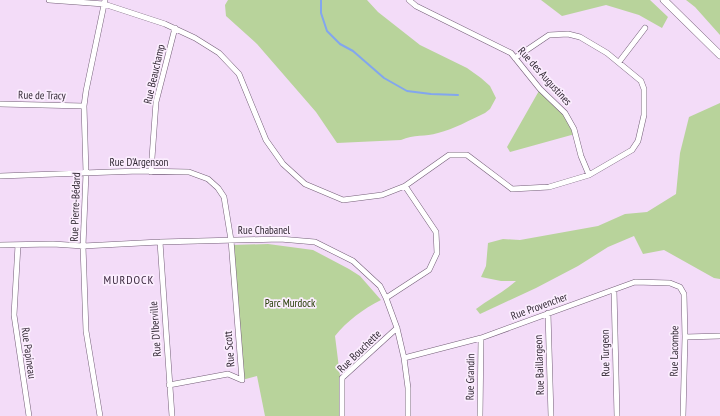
<svg xmlns="http://www.w3.org/2000/svg" width="720" height="416" font-family="'PT Sans Narrow',sans-serif">
<rect width="100%" height="100%" fill="#f3dcf8"/>
<path fill="#b8d39b" d="M 228,0 L 367,0 L 378,12 L 420,45 L 467,68 L 481,78 L 490,86 L 496,98 L 490,109 L 485,113 C 470,120 454,129 438,133 C 425,137 414,134 401,140 L 337,143 L 316,112 L 257,44 L 226,16 L 225,5 Z
M 541,0 L 650,0 L 668,17 L 662,28 L 639,15 L 606,5 L 562,16 Z
M 686,0 L 720,0 L 720,35 L 695,7 Z
M 540,89 L 565,113 L 575,134 L 510,152 L 507,147 Z
M 720,103 L 720,279 L 714,278 L 664,250 L 643,254 L 634,236 L 608,247 L 578,266 L 536,288 L 480,314 L 476,309 C 489,299 504,292 516,281 L 501,281 L 481,277 L 486,266 L 488,243 L 503,239 L 520,240 L 598,226 L 625,214 L 647,212 L 676,194 L 680,153 L 689,117 Z
M 268,244 L 313,250 L 349,269 L 360,276 L 381,300 C 363,309 347,321 335,336 L 342,392 L 343,416 L 265,416 L 257,376 L 242,380 L 230,267 L 232,245 Z"/>
<g fill="none" stroke-linecap="round" stroke-linejoin="round">
<path stroke="#82a6ee" stroke-width="2" d="M 321,0 L 321,13 L 327,31 L 340,44 L 353,51 L 384,78 L 407,91 L 431,94 L 458,95"/>
<defs>
<path id="street" d="M 49,0 L 104,4 L 165,24 L 195,38 L 219,53 L 239,74 L 266,140 L 283,164 L 305,184 L 343,200 L 382,195 L 405,186 L 449,155 L 467,155 L 512,189 L 549,187 L 589,175 L 632,150 L 638,141 L 644,115 L 644,89 L 641,81 L 607,53 L 580,37 L 568,34 L 549,35 L 515,58
M 409,0 L 416,6 L 511,53 L 540,89 L 565,113 L 574,129 L 581,156 L 589,175
M 619,62 L 645,28
M 0,104 L 84,106
M 151,172 L 156,102 L 175,28
M 0,176 L 139,171 L 189,172 L 208,179 L 218,188 L 224,197 L 231,240 L 242,380 L 228,374 L 169,385
M 160,242 L 172,416
M 0,245 L 53,244 L 83,246 L 160,242 L 280,239 L 315,242 L 353,261 L 380,286 L 386,298 L 397,328 L 404,358 L 408,388 L 408,416
M 18,245 L 14,315 L 29,416
M 614,290 L 617,416
M 386,298 L 429,270 L 437,253 L 436,232 L 405,186
M 548,313 L 551,416
M 685,337 L 720,336
M 404,358 L 481,338 L 635,282 L 670,283 L 680,287 L 684,294 L 685,337 L 683,416
M 100,416 L 86,331 L 83,246 L 86,173 L 84,106 L 86,91 L 105,0
M 342,416 L 342,378 L 397,328
M 480,416 L 481,338"/>
<path id="secondary" d="M 664,0 L 720,55"/>
</defs>
<use href="#street" stroke="#745f78" stroke-width="6"/>
<use href="#secondary" stroke="#745f78" stroke-width="8"/>
<use href="#street" stroke="#fff" stroke-width="5"/>
<use href="#secondary" stroke="#fff" stroke-width="7"/>
</g>
<g text-anchor="middle" stroke-width="3.5" stroke-linejoin="round" paint-order="stroke">
<g font-size="11" fill="#312833" stroke="#fbedfe">
<text transform="translate(154 74) rotate(-77)" y="4">Rue Beauchamp</text>
<text transform="translate(545 76) rotate(48)" y="4">Rue des Augustines</text>
<text transform="translate(42 95) rotate(1)" y="4">Rue de Tracy</text>
<text x="139" y="166">Rue D'Argenson</text>
<text transform="translate(75 207) rotate(-88)" y="4">Rue Pierre-Bédard</text>
<text x="264" y="234">Rue Chabanel</text>
<text transform="translate(539 306) rotate(-20)" y="4">Rue Provencher</text>
<text transform="translate(155 329) rotate(-94)" y="4">Rue D'Iberville</text>
<text transform="translate(229 349) rotate(-95)" y="4">Rue Scott</text>
<text transform="translate(359 351) rotate(-44)" y="4">Rue Bouchette</text>
<text transform="translate(674 351) rotate(-89)" y="4">Rue Lacombe</text>
<text transform="translate(29 353) rotate(82)" y="4">Rue Papineau</text>
<text transform="translate(605 353) rotate(-91)" y="4">Rue Turgeon</text>
<text transform="translate(539 365) rotate(-92)" y="4">Rue Baillargeon</text>
<text transform="translate(470 377) rotate(-89)" y="4">Rue Grandin</text>
</g>
<g font-size="11" fill="#233a00" stroke="#fbedfe">
<text x="290" y="307">Parc Murdock</text>
</g>
<g font-size="12" letter-spacing="1" fill="#3d2b41" stroke="#fbedfe">
<text x="129" y="284">MURDOCK</text>
</g>
</g>
</svg>
